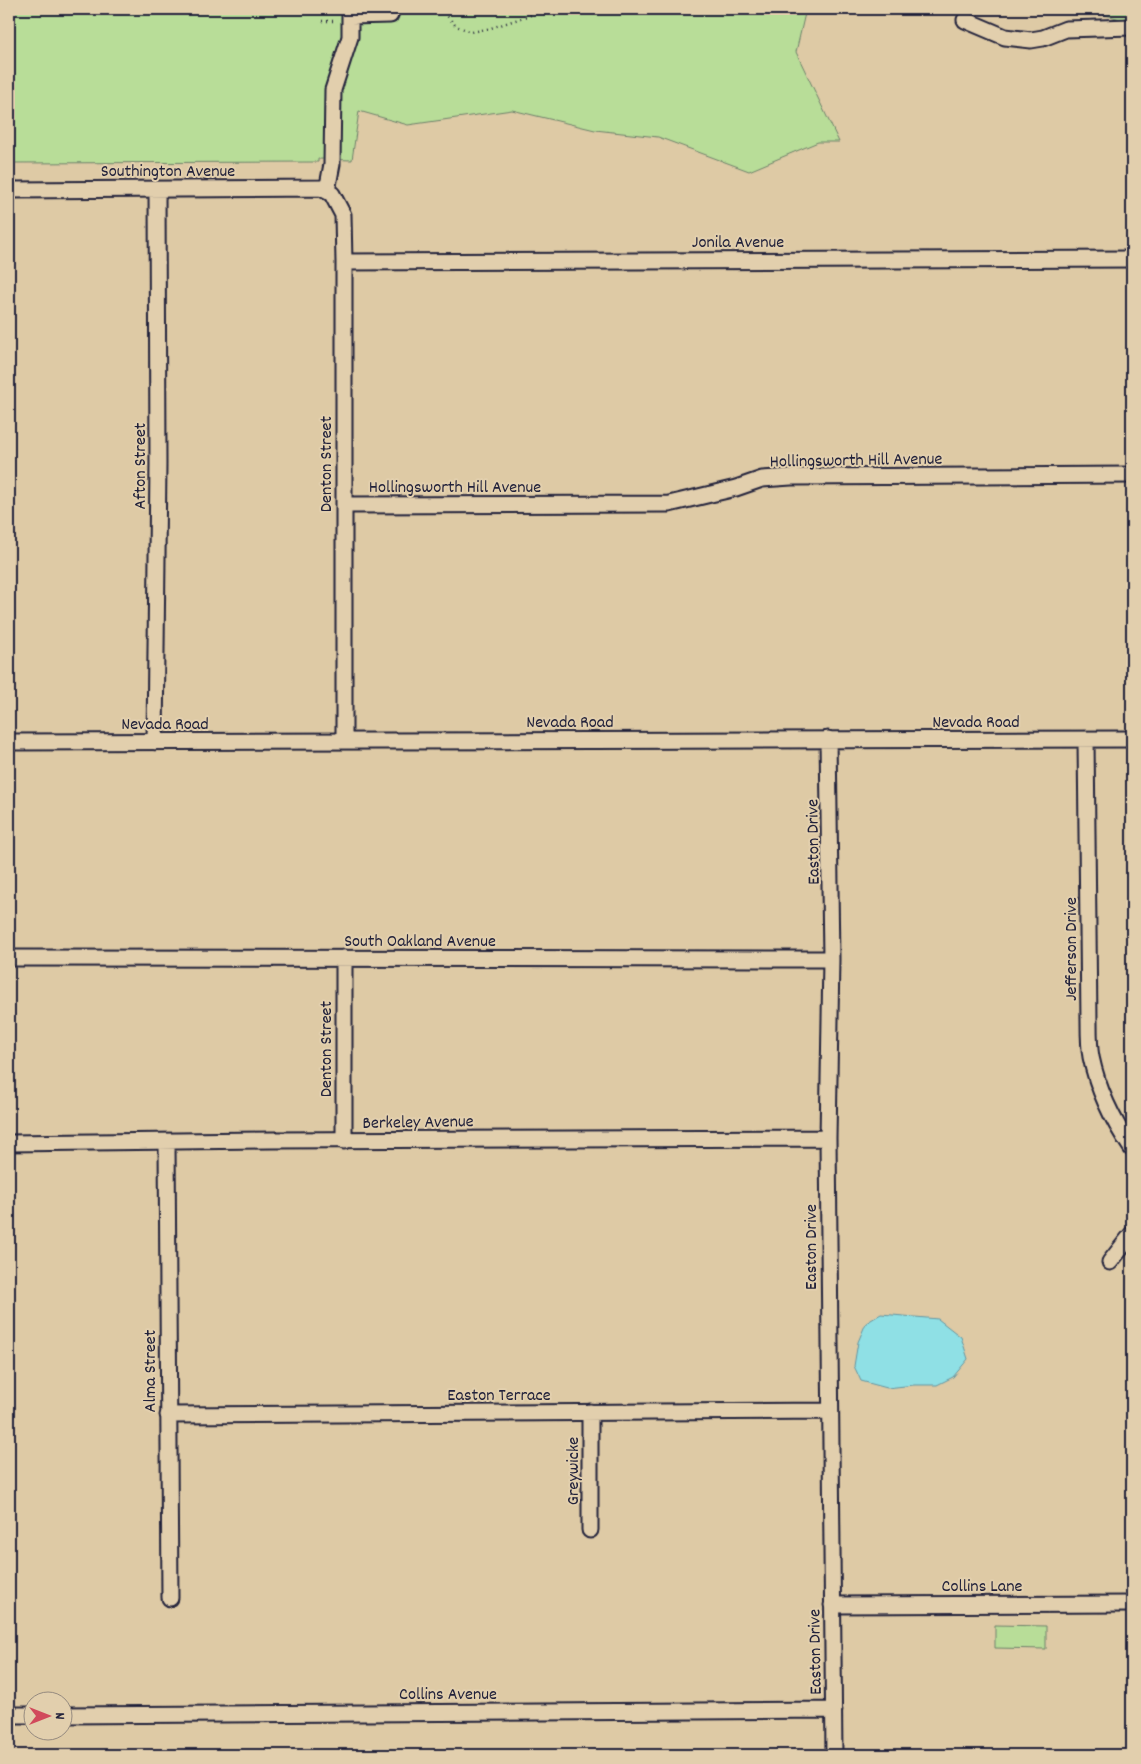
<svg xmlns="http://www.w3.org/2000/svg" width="1141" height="1764" font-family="Dekko,sans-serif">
<rect width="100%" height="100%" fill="#decaa5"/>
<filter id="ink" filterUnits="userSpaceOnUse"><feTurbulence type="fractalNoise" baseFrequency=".02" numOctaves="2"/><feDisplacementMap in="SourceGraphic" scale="10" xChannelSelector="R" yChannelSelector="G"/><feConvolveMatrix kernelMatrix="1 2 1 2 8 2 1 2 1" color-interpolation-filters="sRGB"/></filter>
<g filter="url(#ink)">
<path fill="#b8dd98" stroke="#6d806a" d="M 9,9 L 806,9 L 796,52 L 839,142 L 818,142 L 749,171 L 658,137 L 595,130 L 512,110 L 408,125 L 359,111 L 352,160 L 318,159 L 318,162 L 9,163 Z
M 1081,9 L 1132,9 L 1132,20 L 1125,20 Z
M 995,1625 L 1046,1626 L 1046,1649 L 995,1648 Z"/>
<path fill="#8fe0e5" stroke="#6394a1" d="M 881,1314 L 938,1319 L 961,1337 L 968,1359 L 953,1377 L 937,1385 L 914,1385 L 887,1388 L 861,1381 L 854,1366 L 858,1342 L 866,1323 Z"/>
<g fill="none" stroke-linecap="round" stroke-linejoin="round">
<defs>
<path id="minor" d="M 350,16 L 390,15 L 392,9
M 965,20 L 1005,37 L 1031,40 L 1043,38 L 1066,29 L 1132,27
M 9,190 L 321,188 L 332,194 L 343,215 L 344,262 L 344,741
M 327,191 L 332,164 L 333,90 L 350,37 L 350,9
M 344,262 L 1132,259
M 344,505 L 669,504 L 736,488 L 762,479 L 791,477 L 1132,475
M 828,739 L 831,959 L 828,1138 L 834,1755
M 1086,740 L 1089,1023 C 1089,1034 1089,1046 1091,1057 C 1098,1091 1113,1121 1132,1149
M 9,742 L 1132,739
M 155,742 L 158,464 L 157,189
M 9,958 L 831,959
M 344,1141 L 344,958
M 167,1142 L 170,1598
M 9,1143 L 271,1140 L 828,1138
M 1110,1262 L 1132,1234
M 590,1412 L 590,1530
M 168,1415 L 830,1411
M 832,1605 L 1132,1604
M 9,1715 L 32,1715
M 62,1715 L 834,1710"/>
</defs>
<use href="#minor" stroke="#22223b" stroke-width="19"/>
<path stroke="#22223b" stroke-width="2.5" stroke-dasharray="1 4" stroke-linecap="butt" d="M 441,9 L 456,26 L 472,32 L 491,28 L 549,9
M 322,21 L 337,21"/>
<use href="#minor" stroke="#e2cfad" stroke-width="15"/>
</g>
</g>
<g text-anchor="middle" stroke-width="4" stroke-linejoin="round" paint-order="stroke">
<g font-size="18" fill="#22223b" stroke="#e2cfad">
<text x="168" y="176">Southington Avenue</text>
<text x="738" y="247">Jonila Avenue</text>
<text transform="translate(856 459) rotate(-1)" y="6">Hollingsworth Hill Avenue</text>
<text transform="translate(325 464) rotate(-90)" y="6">Denton Street</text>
<text transform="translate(139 466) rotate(-90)" y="6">Afton Street</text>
<text x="455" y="492">Hollingsworth Hill Avenue</text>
<text x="570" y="727">Nevada Road</text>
<text x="976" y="727">Nevada Road</text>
<text x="165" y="729">Nevada Road</text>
<text transform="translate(812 842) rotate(-91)" y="6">Easton Drive</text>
<text x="420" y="946">South Oakland Avenue</text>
<text transform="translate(1070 949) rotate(-90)" y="6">Jefferson Drive</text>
<text transform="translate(325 1049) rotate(-90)" y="6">Denton Street</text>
<text transform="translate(418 1121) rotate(-1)" y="6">Berkeley Avenue</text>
<text transform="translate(810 1247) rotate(-90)" y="6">Easton Drive</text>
<text transform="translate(149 1371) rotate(-90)" y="6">Alma Street</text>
<text x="499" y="1400">Easton Terrace</text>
<text transform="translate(572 1471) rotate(-90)" y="6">Greywicke</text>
<text x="982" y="1591">Collins Lane</text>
<text transform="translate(814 1652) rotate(-91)" y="6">Easton Drive</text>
<text x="448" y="1699">Collins Avenue</text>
</g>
</g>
<rect width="1141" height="1764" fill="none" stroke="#e2cfad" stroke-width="30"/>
<rect x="15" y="15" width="1111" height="1734" fill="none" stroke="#22223b" stroke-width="2" filter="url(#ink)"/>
<g transform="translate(48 1716) rotate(90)"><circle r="24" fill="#e2cfad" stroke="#958a7f"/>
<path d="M0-4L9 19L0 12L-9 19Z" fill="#d1495b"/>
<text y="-8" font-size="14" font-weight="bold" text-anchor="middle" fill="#22223b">N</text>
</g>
</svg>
